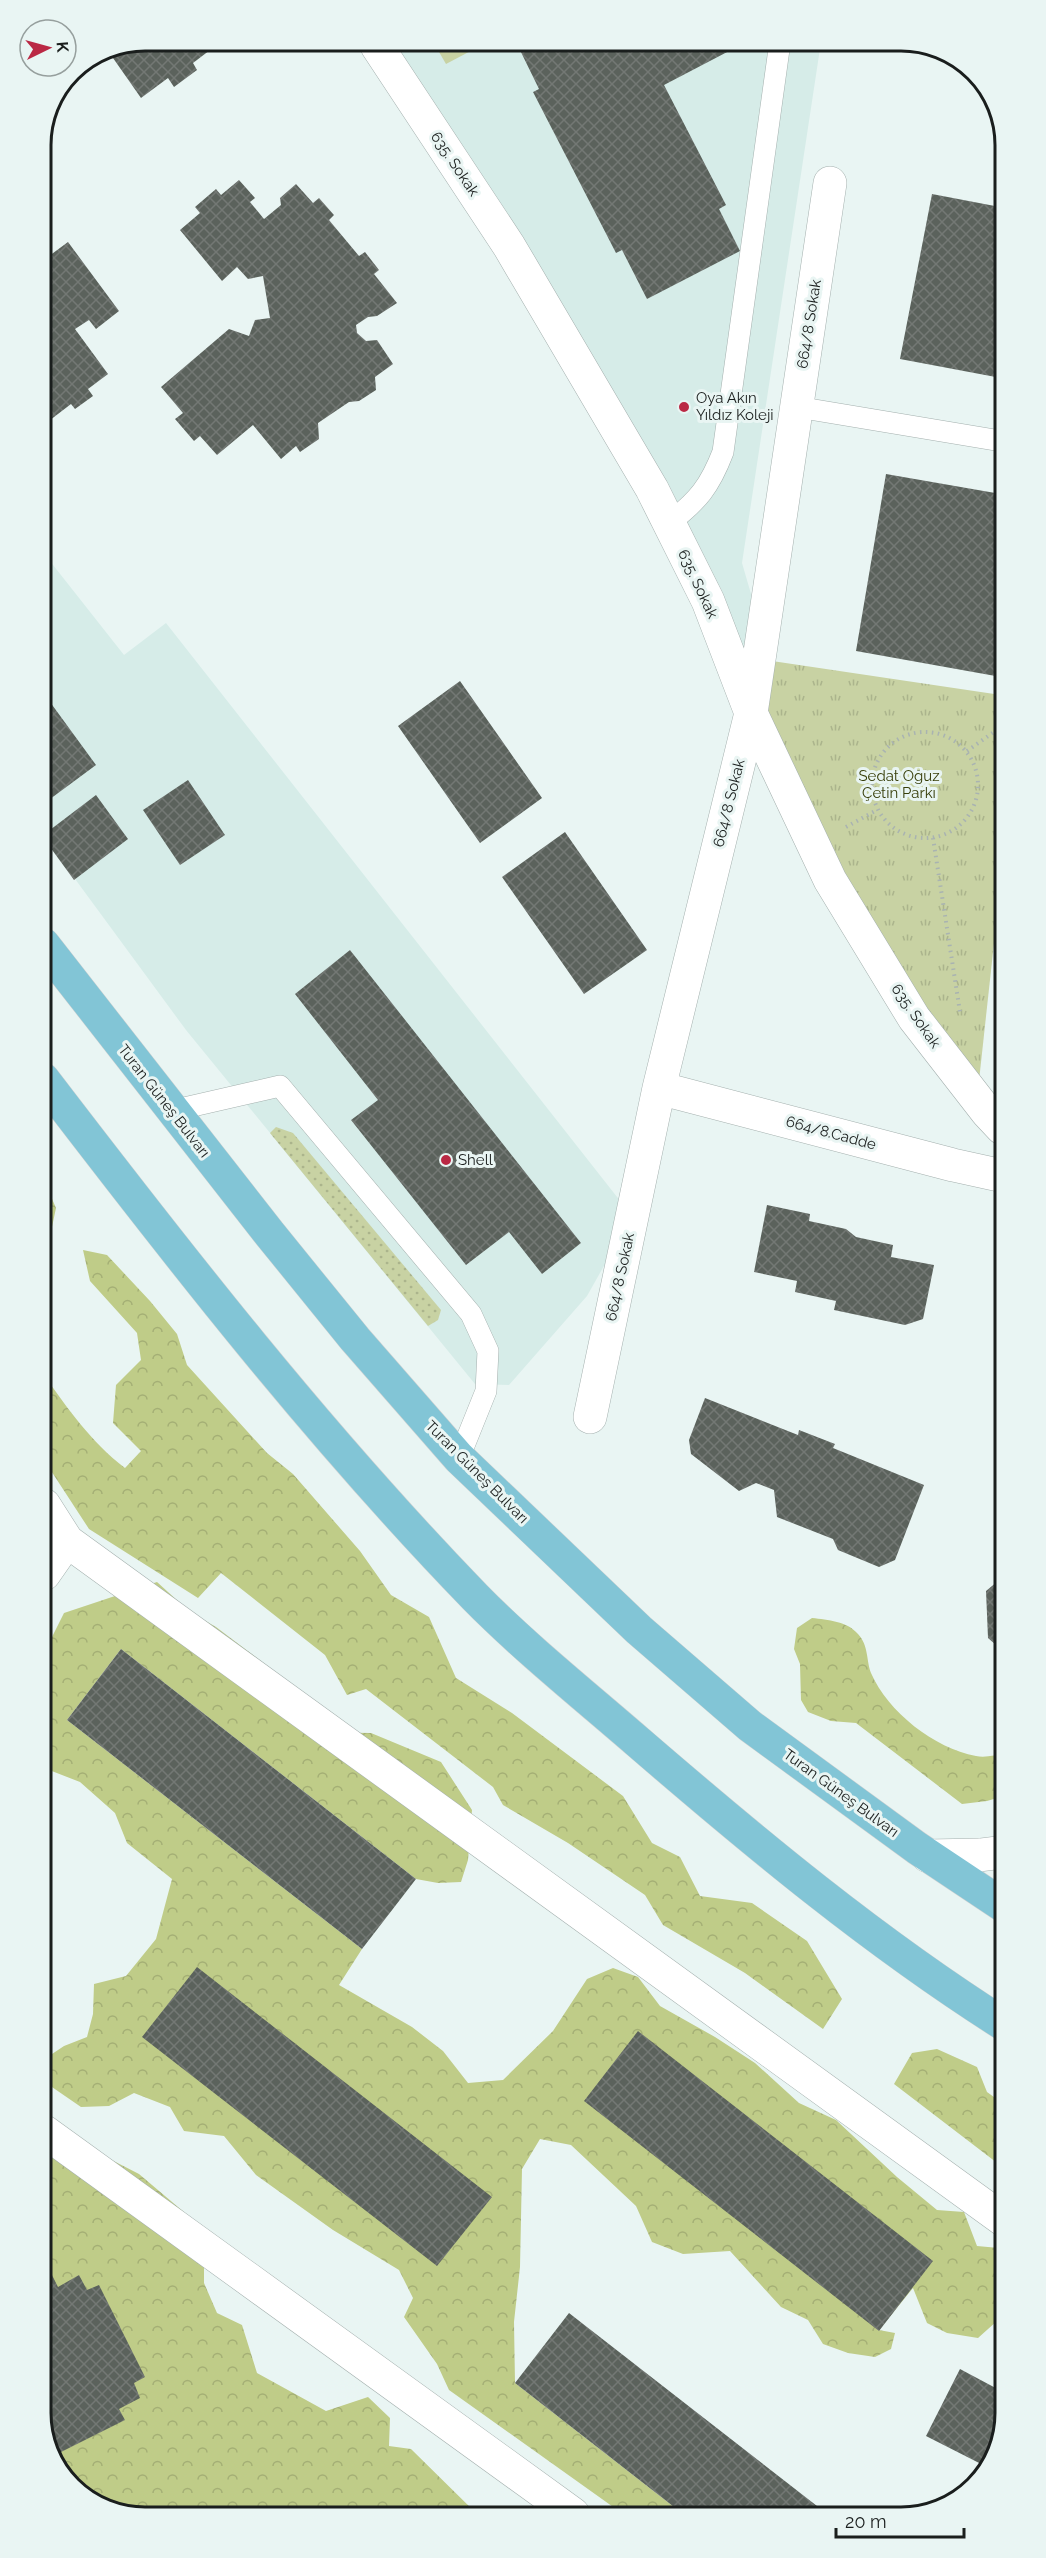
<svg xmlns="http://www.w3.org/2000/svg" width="1046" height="2558" font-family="Raleway,sans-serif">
<defs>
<pattern id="grass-dots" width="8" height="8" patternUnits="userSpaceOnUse" patternTransform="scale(1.5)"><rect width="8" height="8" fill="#c8d2a3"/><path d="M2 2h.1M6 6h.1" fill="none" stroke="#abb48c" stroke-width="1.8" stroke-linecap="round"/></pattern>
<pattern id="forest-crowns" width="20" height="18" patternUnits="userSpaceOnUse" patternTransform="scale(1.5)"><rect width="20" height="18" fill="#bfcc88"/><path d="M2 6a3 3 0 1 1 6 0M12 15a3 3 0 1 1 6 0" fill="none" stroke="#a4af75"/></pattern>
<pattern id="park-tufts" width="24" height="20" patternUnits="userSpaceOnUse" patternTransform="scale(1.5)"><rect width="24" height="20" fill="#c8d2a3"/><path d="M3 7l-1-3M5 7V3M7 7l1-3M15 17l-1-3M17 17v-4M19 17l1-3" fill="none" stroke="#abb48c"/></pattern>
<pattern id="building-cross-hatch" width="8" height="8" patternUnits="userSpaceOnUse" patternTransform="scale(1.5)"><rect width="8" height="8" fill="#5b625c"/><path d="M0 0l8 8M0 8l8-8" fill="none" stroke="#737874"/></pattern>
</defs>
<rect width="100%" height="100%" fill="#e9f5f3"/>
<path fill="#d6ece8" d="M 821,42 L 742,563 L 763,635 L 751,713 L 708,601 L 377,46 Z
M 42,551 L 124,655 L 166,623 L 632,1216 L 587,1296 L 509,1385 L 475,1384 L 186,1030 L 42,834 Z"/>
<path fill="url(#grass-dots)" d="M 276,1127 L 293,1133 L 441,1310 L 438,1320 L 428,1326 L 270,1133 Z"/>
<path fill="url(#forest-crowns)" d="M 43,1178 L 56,1208 L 49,1241 L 43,1244 Z
M 83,1250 L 107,1255 L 150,1301 L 177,1334 L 187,1365 L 267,1453 L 293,1474 L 360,1551 L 391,1595 L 429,1617 L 456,1678 L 512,1713 L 623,1796 L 652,1843 L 680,1857 L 700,1896 L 752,1903 L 807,1941 L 842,1999 L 823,2029 L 745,1973 L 663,1925 L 645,1895 L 568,1843 L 503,1805 L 493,1787 L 366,1689 L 347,1695 L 325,1655 L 221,1573 L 198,1598 L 89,1529 L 44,1460 L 44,1375 C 68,1409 91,1442 125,1468 L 141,1451 L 113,1423 L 116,1385 L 141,1360 L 137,1333 L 90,1281 Z
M 157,1582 L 190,1612 L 216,1627 L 278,1674 L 306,1732 L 371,1733 L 441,1762 L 472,1810 L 468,1860 L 461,1882 L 438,1883 L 416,1879 L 121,1649 L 67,1720 L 362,1949 L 339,1985 L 412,2027 L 443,2051 L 468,2083 L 503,2080 L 553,2031 L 587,1979 L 613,1968 L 638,1977 L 660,2006 L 715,2037 L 755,2063 L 799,2103 L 836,2120 L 897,2177 L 937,2210 L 964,2212 L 977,2246 L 999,2248 L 1005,2254 L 1005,2296 L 997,2321 L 978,2338 L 947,2333 L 927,2323 L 913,2288 L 879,2330 L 895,2333 L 891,2349 L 875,2357 L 848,2353 L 823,2344 L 808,2320 L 781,2307 L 730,2251 L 683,2254 L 652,2242 L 636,2206 L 571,2145 L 540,2139 L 522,2169 L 520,2267 L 514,2322 L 515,2383 L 683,2514 L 623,2514 L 449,2390 L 437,2364 L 404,2317 L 413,2298 L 399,2270 L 333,2230 L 256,2175 L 224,2136 L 184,2131 L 170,2107 L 134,2093 L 109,2106 L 81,2107 L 49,2085 L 46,2058 L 64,2046 L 87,2037 L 93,2014 L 94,1984 L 126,1976 L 156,1939 L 172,1879 L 127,1843 L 115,1813 L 80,1782 L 44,1768 L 44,1653 L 64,1613 Z
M 812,1618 C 828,1620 847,1621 858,1634 C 869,1646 866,1660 871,1673 C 888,1712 934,1748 976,1756 C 985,1758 996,1755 1004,1754 L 1004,1796 L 987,1801 L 962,1804 L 856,1723 L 831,1721 L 808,1712 L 801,1700 L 800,1664 L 794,1649 L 797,1628 Z
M 937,2049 L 977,2067 L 987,2092 L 1005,2105 L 1005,2169 L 894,2084 L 912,2053 Z
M 45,2152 L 98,2153 L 139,2174 L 204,2229 L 204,2283 L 217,2313 L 242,2325 L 257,2373 L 326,2411 L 368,2397 L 390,2418 L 389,2446 L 411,2449 L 478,2515 L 138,2517 L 81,2496 L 46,2446 Z"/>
<path fill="url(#park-tufts)" d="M 759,659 L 1001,695 L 1002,870 L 977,1099 L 751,713 Z"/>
<path fill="#c8d2a3" d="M 435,45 L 482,45 L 446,64 Z"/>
<path fill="url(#building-cross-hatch)" d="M 728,42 L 731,50 L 664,85 L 726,205 L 719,209 L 740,251 L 647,299 L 622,250 L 616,253 L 533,92 L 539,89 L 517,44 Z
M 214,47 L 193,63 L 197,70 L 174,87 L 168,78 L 141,98 L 106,48 Z
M 239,180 L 255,198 L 250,202 L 264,219 L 281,205 L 280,198 L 296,184 L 313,203 L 319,198 L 334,215 L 329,220 L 359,256 L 365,252 L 379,270 L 374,274 L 397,303 L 377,316 L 368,317 L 356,325 L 357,333 L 366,341 L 377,340 L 393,364 L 375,377 L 376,390 L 359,401 L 349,402 L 318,423 L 319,439 L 300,452 L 296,446 L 281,459 L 253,425 L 217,455 L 200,436 L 194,441 L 175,419 L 183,413 L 161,387 L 229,329 L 249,336 L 255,320 L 270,318 L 263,276 L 248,279 L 237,267 L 222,281 L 180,230 L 200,213 L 195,207 L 216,189 L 221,195 Z
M 932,194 L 1000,207 L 1001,378 L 900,359 Z
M 68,242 L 119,311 L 96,329 L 89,320 L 75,329 L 108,374 L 88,389 L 93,396 L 75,409 L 71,404 L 41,427 L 41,262 Z
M 886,474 L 1001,494 L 1001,677 L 856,651 Z
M 460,681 L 542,798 L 480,843 L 398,726 Z
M 42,691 L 96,765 L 42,805 Z
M 188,780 L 225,835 L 180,865 L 143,810 Z
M 96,795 L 128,839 L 74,880 L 42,836 Z
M 565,832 L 647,950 L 584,994 L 502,877 Z
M 350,950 L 581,1243 L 542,1274 L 509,1232 L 466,1265 L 351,1120 L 378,1100 L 295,994 Z
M 767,1205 L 810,1214 L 809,1221 L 846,1229 L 856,1237 L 893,1245 L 891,1257 L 934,1265 L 923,1319 L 905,1325 L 834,1310 L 836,1301 L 795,1292 L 797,1281 L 754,1272 Z
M 705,1398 L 798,1435 L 799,1430 L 835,1444 L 833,1448 L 924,1485 L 895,1560 L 879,1567 L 838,1550 L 833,1539 L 777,1517 L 774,1490 L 756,1483 L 739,1491 L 691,1454 L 689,1440 Z
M 1004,1576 L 1004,1652 L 988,1638 L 986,1591 Z
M 121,1649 L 416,1879 L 362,1949 L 67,1720 Z
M 197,1967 L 492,2197 L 437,2266 L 142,2037 Z
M 638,2031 L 933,2261 L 879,2331 L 584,2101 Z
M 52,2275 L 58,2287 L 79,2275 L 87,2290 L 99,2285 L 145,2377 L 134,2383 L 140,2398 L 119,2409 L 125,2420 L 53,2456 L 46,2446 L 46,2278 Z
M 569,2313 L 826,2513 L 683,2514 L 515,2383 Z
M 960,2369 L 1005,2393 L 1005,2413 L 987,2467 L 926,2436 Z"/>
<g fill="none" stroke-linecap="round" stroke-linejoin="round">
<defs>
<path id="service" d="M 797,407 L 1001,441
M 669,523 C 698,501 710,486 723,452 L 780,42
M 171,1111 L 280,1086 L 471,1314 L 488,1351 L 486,1391 L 459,1458"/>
<path id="minor" d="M 377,46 L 509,246 L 652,489 L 708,601 L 751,713 L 830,880 L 914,1018 L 987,1112 L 1002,1128
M 659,1088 L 953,1165 L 1003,1176
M 590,1417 L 659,1088 L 751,713 L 830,183
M 44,1505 L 67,1541 L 1005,2221
M 44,1574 L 67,1541
M 45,2132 L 573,2514"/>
<path id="tertiary" d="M 928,1856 L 980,1855 L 1004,1852"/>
<path id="primary" d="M 43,944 L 269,1233 L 355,1339 L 459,1458 L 639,1630 L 750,1726 L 917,1848 L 1004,1906
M 43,1079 C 180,1258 318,1435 475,1597 C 524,1647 585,1696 638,1742 C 755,1843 874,1942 1005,2025"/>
</defs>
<use href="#service" stroke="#a4b0ae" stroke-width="22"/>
<use href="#minor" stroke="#a4b0ae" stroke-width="34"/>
<use href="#tertiary" stroke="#a4b0ae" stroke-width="34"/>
<use href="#primary" stroke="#d1d2d2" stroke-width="34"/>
<path stroke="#a9b3b1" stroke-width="4" stroke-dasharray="1.5 4.5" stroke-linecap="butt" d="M872 785a53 53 0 1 1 106 0a53 53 0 1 1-106 0Z
M 967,751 L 1001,727
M 846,827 L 877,810
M 933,838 L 960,1012"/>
<use href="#service" stroke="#fff" stroke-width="21"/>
<use href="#minor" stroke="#fff" stroke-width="33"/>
<use href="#tertiary" stroke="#fff" stroke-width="33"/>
<use href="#primary" stroke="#82c5d6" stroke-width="33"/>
</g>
<g fill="#ba2844" stroke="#e9f5f3" stroke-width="2">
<circle cx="684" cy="407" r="6"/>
<circle cx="446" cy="1160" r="6"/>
</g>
<g text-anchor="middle" stroke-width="6" stroke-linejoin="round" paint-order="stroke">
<g font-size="15" fill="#1a1e1d" stroke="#e9f5f3">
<text transform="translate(455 164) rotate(56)" y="5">635. Sokak</text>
<text transform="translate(809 324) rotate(-81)" y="5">664/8 Sokak</text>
<text transform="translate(698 584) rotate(65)" y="5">635. Sokak</text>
<text transform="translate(729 803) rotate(-76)" y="5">664/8 Sokak</text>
<text transform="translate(916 1016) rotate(55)" y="5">635. Sokak</text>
<text transform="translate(164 1101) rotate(52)" y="5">Turan Güneş Bulvarı</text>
<text transform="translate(831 1133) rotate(15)" y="5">664/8.Cadde</text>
<text transform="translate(620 1277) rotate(-78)" y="5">664/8 Sokak</text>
<text transform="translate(477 1472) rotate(45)" y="5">Turan Güneş Bulvarı</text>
<text transform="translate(841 1793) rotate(36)" y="5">Turan Güneş Bulvarı</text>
</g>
<g font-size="15" fill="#1a1e1d" stroke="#e9f5f3" text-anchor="start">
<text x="696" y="403">Oya Akın<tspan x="696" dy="17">Yıldız Koleji</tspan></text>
<text x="458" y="1165">Shell</text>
</g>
<g font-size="15" fill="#373e09" stroke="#e9f5f3">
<text x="899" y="781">Sedat Oğuz<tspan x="899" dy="17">Çetin Parkı</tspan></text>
</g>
</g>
<path d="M0 0H1046V2558H0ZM145 51H901A94 94 0 0 1 995 145V2413A94 94 0 0 1 901 2507H145A94 94 0 0 1 51 2413V145A94 94 0 0 1 145 51Z" fill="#e9f5f3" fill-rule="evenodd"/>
<path fill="none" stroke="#1a1e1d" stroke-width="3" d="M145 51H901A94 94 0 0 1 995 145V2413A94 94 0 0 1 901 2507H145A94 94 0 0 1 51 2413V145A94 94 0 0 1 145 51Z"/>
<g transform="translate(48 48) rotate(85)"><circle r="28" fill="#e9f5f3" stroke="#969f9d" stroke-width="1.5"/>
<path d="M0-4.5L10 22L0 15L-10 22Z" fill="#ba2844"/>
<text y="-9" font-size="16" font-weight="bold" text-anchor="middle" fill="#1a1e1d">K</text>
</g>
<path d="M836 2528v9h128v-9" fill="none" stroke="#1a1e1d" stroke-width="3"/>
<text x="845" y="2528" font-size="18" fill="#1a1e1d" stroke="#e9f5f3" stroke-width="4.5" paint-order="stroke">20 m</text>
</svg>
